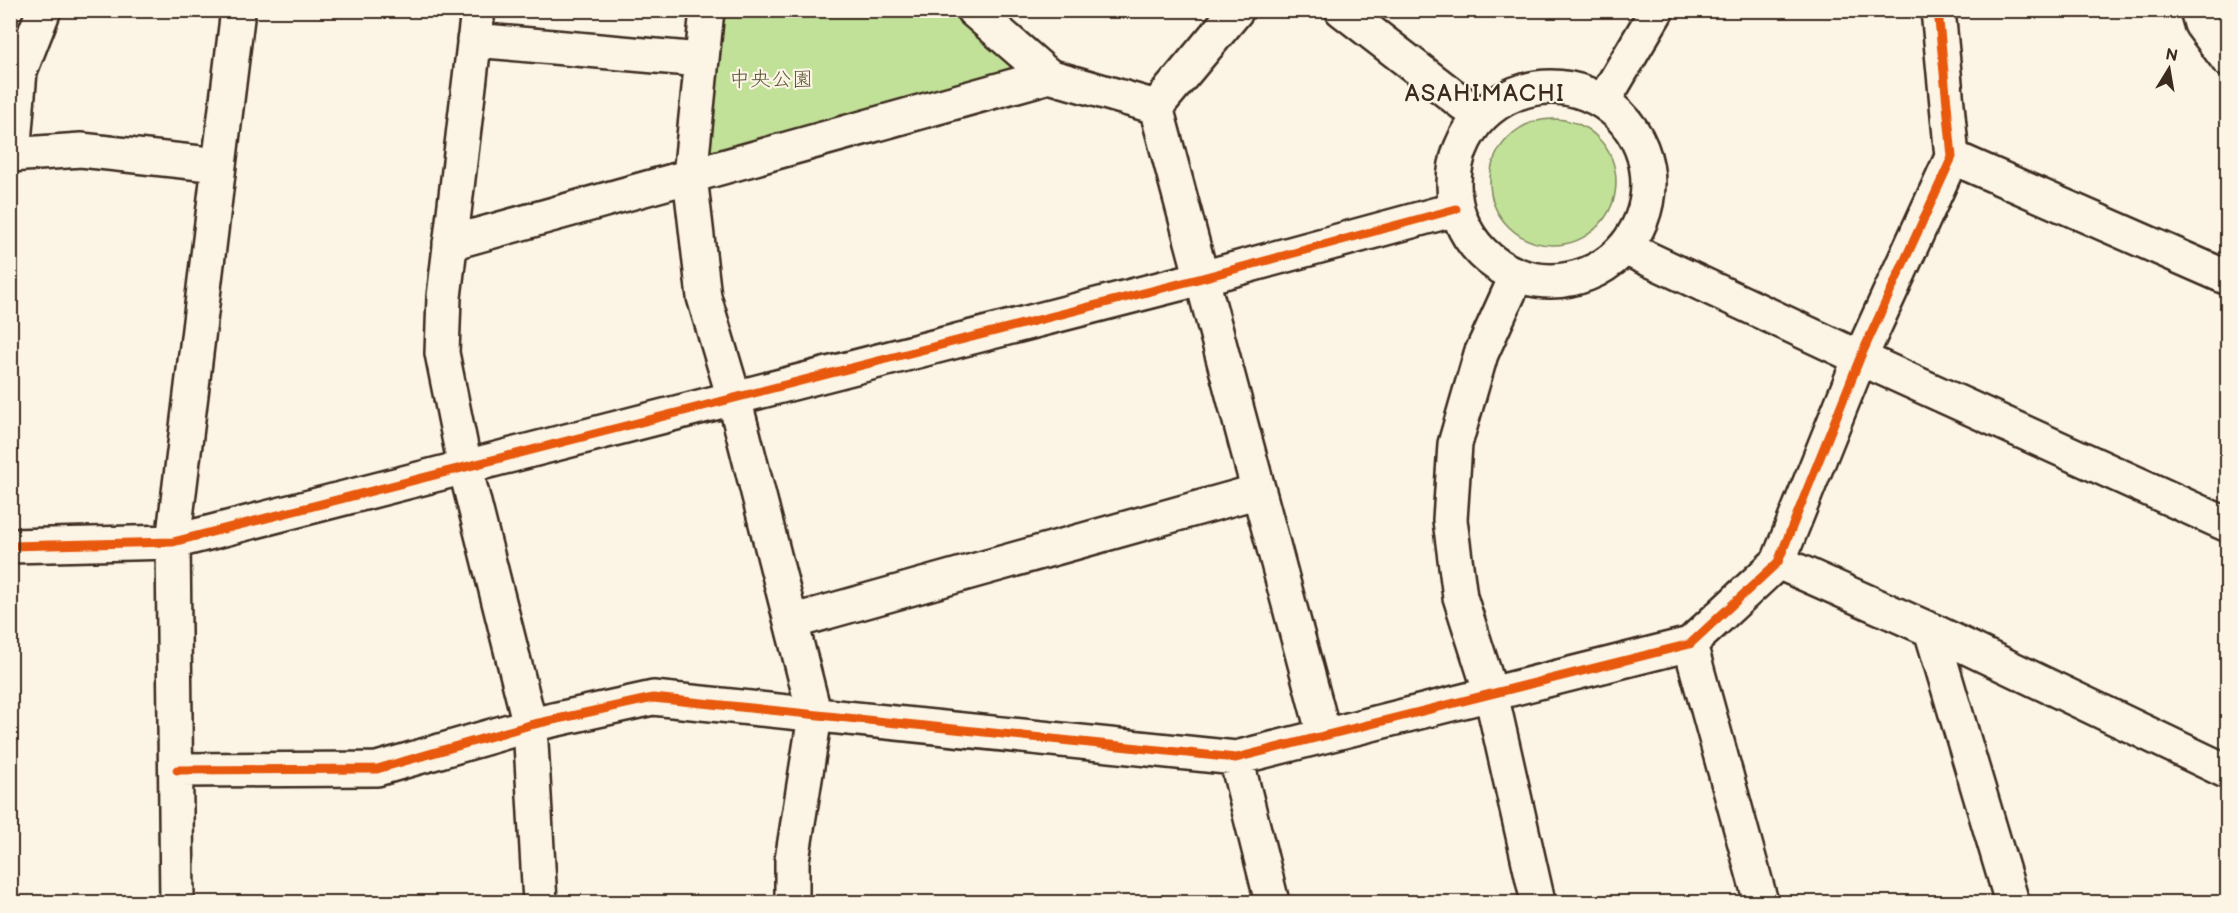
<svg xmlns="http://www.w3.org/2000/svg" width="2238" height="913" font-family="'Balsamiq Sans','Klee One',sans-serif">
<rect width="100%" height="100%" fill="#fcf5e5"/>
<filter id="ink" filterUnits="userSpaceOnUse"><feTurbulence type="fractalNoise" baseFrequency=".0167" numOctaves="2"/><feDisplacementMap in="SourceGraphic" scale="12" xChannelSelector="R" yChannelSelector="G"/><feConvolveMatrix kernelMatrix="1 2 1 2 8 2 1 2 1" color-interpolation-filters="sRGB"/></filter>
<g filter="url(#ink)">
<path fill="#c1e098" stroke="#7e855b" stroke-width="1.5" d="M 704,11 L 952,11 L 1028,74 L 703,170 Z
M1490 182a63 63 0 1 1 126 0a63 63 0 1 1-126 0Z"/>
<g fill="none" stroke-linecap="round" stroke-linejoin="round">
<defs>
<path id="minor" d="M 478,10 L 444,297 L 442,353 L 465,467 L 530,725 L 540,902
M 707,10 L 690,176 L 704,297 L 734,398 L 815,716 L 792,860 L 792,902
M 973,10 L 1049,76 L 1156,107
M 1342,10 L 1479,116
M 2197,10 L 2201,24 L 2228,60
M 474,40 L 701,60
M1454 184a97 97 0 1 1 194 0a97 97 0 1 1-194 0Z
M 1604,100 L 1657,10
M 1156,107 L 1324,735
M 1156,107 L 1237,10
M 10,155 L 81,150 L 219,165
M 13,155 L 20,71 L 44,10
M 1952,157 L 2228,278
M 450,243 L 1049,76
M 1625,248 L 1860,358 L 2228,525
M 1517,275 L 1481,354 L 1455,444 L 1450,520 L 1460,597 L 1491,694 L 1538,902
M 10,546 L 173,542 L 1202,278 L 1456,209
M 1778,562 L 1931,630 L 2228,772
M 791,622 L 1259,491
M 1931,630 L 2012,902
M 1690,644 L 1761,902
M 1236,758 L 1272,902
M 177,770 L 377,769 L 530,725 L 653,698 L 1236,758 L 1690,644 L 1778,562 L 1860,358 L 1952,157 L 1938,10
M 177,902 L 173,542 L 238,10"/>
</defs>
<use href="#minor" stroke="#3b2a1e" stroke-width="38"/>
<use href="#minor" stroke="#fcf5e5" stroke-width="33"/>
<defs>
<path id="cycleway" d="M 10,546 L 173,542 L 1202,278 L 1456,209
M 177,770 L 377,769 L 530,725 L 653,698 L 1236,758 L 1690,644 L 1778,562 L 1860,358 L 1952,157 L 1938,10"/>
</defs>
<use href="#cycleway" stroke="#fcf5e5" stroke-width="13"/>
<use href="#cycleway" stroke="#e8590c" stroke-width="9"/>
</g>
</g>
<g text-anchor="middle" stroke-width="4.5" stroke-linejoin="round" paint-order="stroke">
<g font-size="21" fill="#5c583c" stroke="#fcf5e5">
<text x="771" y="86">中央公園</text>
</g>
<g font-size="24" letter-spacing="1.5" fill="#3b2a1e" stroke="#fcf5e5">
<text x="1485" y="101">ASAHIMACHI</text>
</g>
</g>
<rect width="2238" height="913" fill="none" stroke="#fcf5e5" stroke-width="36"/>
<rect x="18" y="18" width="2202" height="877" fill="none" stroke="#3b2a1e" stroke-width="2" filter="url(#ink)"/>
<g transform="translate(2169 69) rotate(11)" stroke="#fcf5e5" stroke-width="4.5" paint-order="stroke">
<path d="M0-4.5L10 22L0 15L-10 22Z" fill="#3b2a1e"/>
<text y="-9" font-size="16" font-weight="bold" text-anchor="middle" fill="#3b2a1e">N</text>
</g>
</svg>
